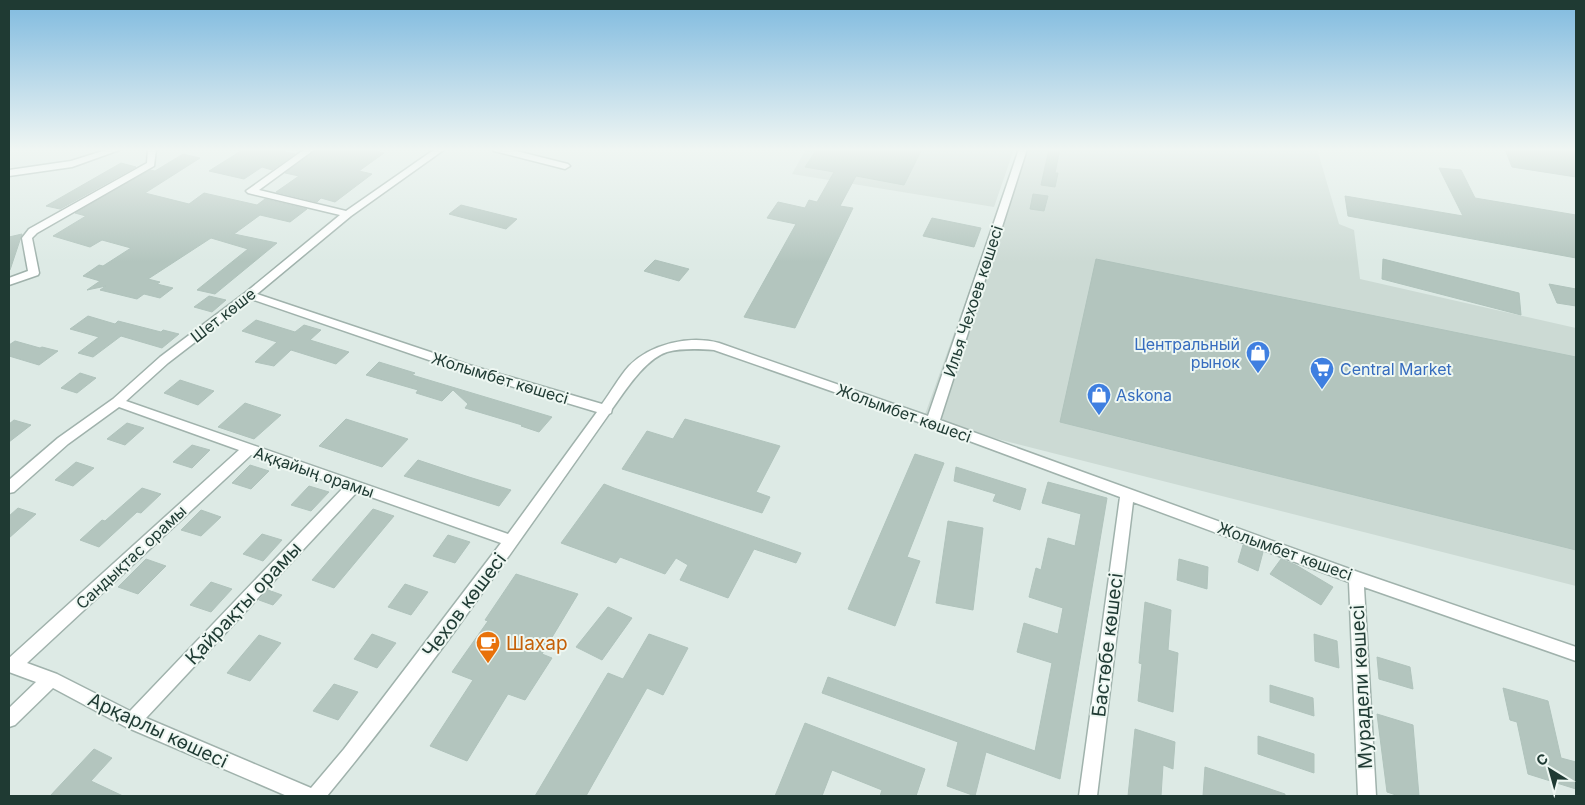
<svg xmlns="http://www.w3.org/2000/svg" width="1585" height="805" font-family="Inter,sans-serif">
<rect width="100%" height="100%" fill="#ddeae5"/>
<path fill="#ccdad4" d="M 806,149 L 1014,149 L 994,207 L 792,174 Z
M 1020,149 L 1317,149 L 1339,224 L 1354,230 L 1360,279 L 1576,328 L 1576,586 L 923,420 Z"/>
<path fill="#b3c5be" stroke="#b0c3bc" d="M 244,149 L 272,149 L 295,154 L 272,170 L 262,167 L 244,179 L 209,171 Z
M 318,149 L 364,149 L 384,153 L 359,171 L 372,174 L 335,202 L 321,198 L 317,202 L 276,192 L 299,176 L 285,173 Z
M 817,149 L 922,149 L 904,185 L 856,176 L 840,206 L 853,208 L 795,328 L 744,317 L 796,224 L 767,218 L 778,202 L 805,208 L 809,200 L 817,202 L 834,172 L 805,167 Z
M 1049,149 L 1060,149 L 1055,173 L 1058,173 L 1055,187 L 1041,185 Z
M 1505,149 L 1576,149 L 1576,177 L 1512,167 Z
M 183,154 L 200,158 L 145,193 L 189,204 L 204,193 L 257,205 L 265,199 L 307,209 L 290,222 L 260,215 L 234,234 L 277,243 L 215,294 L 197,290 L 248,249 L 211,238 L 148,279 L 160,282 L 157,284 L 173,288 L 160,298 L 144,294 L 137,299 L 100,290 L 106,286 L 87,290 L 100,281 L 83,276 L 99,265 L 103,266 L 131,248 L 102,240 L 90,247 L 53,236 L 86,216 L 75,213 L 150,170 L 155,171 Z
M 121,163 L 136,167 L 60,209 L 46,206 Z
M 1439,168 L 1461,170 L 1475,198 L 1576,215 L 1576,258 L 1348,216 L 1345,196 L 1463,216 Z
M 1033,194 L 1048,196 L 1044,211 L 1030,209 Z
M 461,205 L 517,219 L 506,229 L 449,214 Z
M 932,218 L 981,228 L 974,247 L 923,236 Z
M 22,234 L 10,270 L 9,270 L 9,237 Z
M 1096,259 L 1576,357 L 1576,550 L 1060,422 Z
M 1383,259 L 1519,293 L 1521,315 L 1382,279 Z
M 655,260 L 689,269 L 679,281 L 644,271 Z
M 1549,284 L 1576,289 L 1576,306 L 1557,303 Z
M 209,296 L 226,300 L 212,312 L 194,307 Z
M 88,316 L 115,324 L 118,321 L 161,332 L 163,330 L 179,334 L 162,348 L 121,336 L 93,357 L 78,353 L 99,337 L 70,329 Z
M 256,320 L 295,332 L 304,325 L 321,330 L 310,340 L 349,352 L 336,364 L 291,350 L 274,366 L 255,362 L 277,342 L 242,331 Z
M 15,341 L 40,348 L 42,347 L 58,351 L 39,365 L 9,356 L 9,345 Z
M 379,362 L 415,373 L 412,375 L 552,417 L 539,432 L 521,426 L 522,425 L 465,408 L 468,404 L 453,390 L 442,401 L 416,393 L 418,390 L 366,375 Z
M 80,373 L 96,378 L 77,393 L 61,388 Z
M 180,380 L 214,391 L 198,405 L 164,393 Z
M 245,403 L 281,415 L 254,439 L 218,427 Z
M 346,419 L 408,439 L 382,467 L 319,446 Z
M 685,419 L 780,446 L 756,492 L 770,497 L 762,513 L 622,469 L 647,431 L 673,439 Z
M 14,420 L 31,425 L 9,442 L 9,424 Z
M 127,423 L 144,428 L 125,445 L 107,439 Z
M 192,445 L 210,450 L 192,468 L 173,462 Z
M 915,454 L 944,463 L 907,557 L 920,561 L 895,626 L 848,609 Z
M 418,460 L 469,477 L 511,490 L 499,506 L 404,476 Z
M 76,462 L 94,468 L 73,486 L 55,480 Z
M 250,465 L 269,471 L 251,489 L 232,483 Z
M 956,467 L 1026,489 L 1020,510 L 993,501 L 996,494 L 954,481 Z
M 1048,482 L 1107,498 L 1060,779 L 986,752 L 975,796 L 947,786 L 958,742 L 822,693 L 828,677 L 1035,751 L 1052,663 L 1017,652 L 1024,623 L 1058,634 L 1063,608 L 1029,597 L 1036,568 L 1041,570 L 1048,538 L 1075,546 L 1081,514 L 1042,503 Z
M 604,484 L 614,488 L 801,553 L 796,563 L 754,549 L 728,598 L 680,580 L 688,565 L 676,558 L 665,574 L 620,557 L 616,563 L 561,543 Z
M 309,486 L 329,492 L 311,511 L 291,505 Z
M 142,488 L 161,494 L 141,513 L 137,512 L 99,547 L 80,540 L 102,520 L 105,521 Z
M 18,508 L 36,514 L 9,538 L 9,516 Z
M 373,509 L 394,516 L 334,588 L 312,580 Z
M 201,510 L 221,517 L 201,536 L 181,530 Z
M 948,521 L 983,528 L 973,610 L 936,603 Z
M 262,534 L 282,540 L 263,561 L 243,554 Z
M 448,535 L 470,542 L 455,563 L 433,556 Z
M 1243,545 L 1263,552 L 1258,571 L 1238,562 Z
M 146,559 L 166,566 L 138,594 L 118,587 Z
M 1179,559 L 1208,567 L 1207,589 L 1177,580 Z
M 1281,559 L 1296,565 L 1333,587 L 1321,605 L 1270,574 Z
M 516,574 L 578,594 L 542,654 L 552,658 L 525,700 L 508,694 L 467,761 L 430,746 L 473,680 L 452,672 L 488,621 L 485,620 Z
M 211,582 L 232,589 L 211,612 L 190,605 Z
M 405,584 L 428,592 L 411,615 L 388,607 Z
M 268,590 L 282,595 L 273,605 L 259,600 Z
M 1145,602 L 1171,610 L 1168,650 L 1178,653 L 1173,712 L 1138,701 L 1142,664 L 1139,663 Z
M 608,607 L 632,618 L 602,660 L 576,647 Z
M 372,634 L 396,643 L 377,668 L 354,659 Z
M 649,634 L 688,648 L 663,695 L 647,688 L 586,796 L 535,796 L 608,673 L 623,679 Z
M 1314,634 L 1337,641 L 1339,668 L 1315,661 Z
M 259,635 L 281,643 L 250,681 L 227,673 Z
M 1377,657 L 1410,667 L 1413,689 L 1379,679 Z
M 334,684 L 358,692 L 338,720 L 313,711 Z
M 1270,685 L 1313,698 L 1314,716 L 1270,702 Z
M 1503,688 L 1548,701 L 1561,758 L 1576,762 L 1576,789 L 1528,774 L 1517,722 L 1510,720 Z
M 1377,714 L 1413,725 L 1419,796 L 1399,796 L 1387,792 Z
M 805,723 L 925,769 L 916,796 L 880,796 L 882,790 L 832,770 L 822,796 L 775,796 Z
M 1135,729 L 1175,742 L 1173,769 L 1163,765 L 1161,796 L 1128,796 Z
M 1258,736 L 1314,754 L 1314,773 L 1258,754 Z
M 94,749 L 112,758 L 91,781 L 123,796 L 50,796 Z
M 1205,767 L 1285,794 L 1285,796 L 1203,796 Z"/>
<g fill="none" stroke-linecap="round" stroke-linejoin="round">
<defs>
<path id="minor" d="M 109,149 L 122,149 L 72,167 L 9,176 L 9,170 L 71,161 Z
M 148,149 L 156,149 L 154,166 L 37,233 L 32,238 L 39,273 L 38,275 L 9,285 L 9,278 L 28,271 L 22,238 L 29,229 L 147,163 Z
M 305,149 L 315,149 L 259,190 L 346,211 L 435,149 L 445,149 L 351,216 L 257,294 L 469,365 L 602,404 C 611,392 619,377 629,366 C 651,344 689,335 719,343 L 928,416 L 1019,149 L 1027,149 L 940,420 L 1358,572 L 1576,647 L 1576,661 L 1364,587 L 1376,796 L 1358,796 L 1349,582 L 1133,502 L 1097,796 L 1079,796 L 1120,497 L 894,413 L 714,350 C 699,349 682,348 667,352 C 645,359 625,391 612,409 L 611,413 L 609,414 C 518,543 428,674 327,796 L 287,796 L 126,727 L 53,688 L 15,725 L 9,727 L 9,708 L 36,682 L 9,672 L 9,658 L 239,450 L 119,407 L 68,444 L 14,492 L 9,493 L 9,480 L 58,438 L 113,399 L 160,357 L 245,293 L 340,215 L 248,193 L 246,191 ZM 251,299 L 461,371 L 597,412 L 508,534 L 126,401 L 168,363 ZM 251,455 L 344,487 L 130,711 L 57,674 L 27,663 ZM 357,492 L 501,543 L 344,749 L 311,788 L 146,718 Z
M 493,149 L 508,149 L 568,164 L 570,166 L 565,169 L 494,151 Z"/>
</defs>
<use href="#minor" stroke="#a0b2ac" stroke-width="3"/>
<use href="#minor" fill="#fff" fill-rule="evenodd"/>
</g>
<linearGradient id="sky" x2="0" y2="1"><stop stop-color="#7fbadf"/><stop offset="0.57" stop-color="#f0f6f3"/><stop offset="1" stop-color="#f0f6f3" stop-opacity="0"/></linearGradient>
<rect width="1585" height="262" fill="url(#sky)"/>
<defs>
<symbol id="shop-pin" viewBox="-11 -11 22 30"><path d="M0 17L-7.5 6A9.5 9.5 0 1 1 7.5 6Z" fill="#3f7fe0" stroke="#eef7f2"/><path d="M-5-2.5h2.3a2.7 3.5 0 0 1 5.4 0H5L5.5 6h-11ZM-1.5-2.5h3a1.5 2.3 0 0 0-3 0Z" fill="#fff"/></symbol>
<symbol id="supermarket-pin" viewBox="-11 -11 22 30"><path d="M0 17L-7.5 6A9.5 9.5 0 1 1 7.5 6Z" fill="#3f7fe0" stroke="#eef7f2"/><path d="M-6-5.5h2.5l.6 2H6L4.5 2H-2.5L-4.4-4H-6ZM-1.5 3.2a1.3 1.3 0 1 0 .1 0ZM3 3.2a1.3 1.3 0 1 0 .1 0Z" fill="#fff"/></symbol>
<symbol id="cafe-pin" viewBox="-11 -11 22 30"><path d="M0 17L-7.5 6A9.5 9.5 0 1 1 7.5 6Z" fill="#e8710a" stroke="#eef7f2"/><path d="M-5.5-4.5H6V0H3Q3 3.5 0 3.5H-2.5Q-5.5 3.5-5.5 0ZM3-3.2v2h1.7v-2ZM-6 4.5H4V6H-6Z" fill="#fff"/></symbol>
</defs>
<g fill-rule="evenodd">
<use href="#shop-pin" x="1244" y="339" width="28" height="38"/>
<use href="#supermarket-pin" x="1308" y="355" width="28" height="38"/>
<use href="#shop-pin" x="1085" y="381" width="28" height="38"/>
<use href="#cafe-pin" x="474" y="629" width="28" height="38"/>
</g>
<g text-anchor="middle" stroke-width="4" stroke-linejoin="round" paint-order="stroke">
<g font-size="16" fill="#1f3a33" stroke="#eef7f2">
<text transform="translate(973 301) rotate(-72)" y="6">Илья Чехоев көшесі</text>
<text transform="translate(223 315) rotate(-38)" y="6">Шет көше</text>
<text transform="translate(500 378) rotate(17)" y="6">Жолымбет көшесі</text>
<text transform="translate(904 413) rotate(20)" y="6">Жолымбет көшесі</text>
<text transform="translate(314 472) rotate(19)" y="6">Аққайың орамы</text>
<text transform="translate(1285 551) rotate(20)" y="6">Жолымбет көшесі</text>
<text transform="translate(131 557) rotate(-43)" y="6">Сандықтас орамы</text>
</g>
<g font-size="16" fill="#366cbe" stroke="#eef7f2" text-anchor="start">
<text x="1240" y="350" text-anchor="end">Центральный<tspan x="1240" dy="18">рынок</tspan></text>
<text x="1340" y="375">Central Market</text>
<text x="1116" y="401">Askona</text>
</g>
<g font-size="19" fill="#1f3a33" stroke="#eef7f2">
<text transform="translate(243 603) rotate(-47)" y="7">Қайрақты орамы</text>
<text transform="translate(464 605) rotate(-53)" y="7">Чехов көшесі</text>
<text transform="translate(1107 645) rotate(-83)" y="7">Бастөбе көшесі</text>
<text transform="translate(1361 687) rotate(-93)" y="7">Мурадели көшесі</text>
<text transform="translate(158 730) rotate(25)" y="7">Арқарлы көшесі</text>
</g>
<g font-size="19" fill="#c56008" stroke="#eef7f2" text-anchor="start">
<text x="506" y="650">Шахар</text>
</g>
</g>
<rect width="1585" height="805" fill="none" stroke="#1f3a33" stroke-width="20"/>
<g transform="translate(1550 770) rotate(323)" stroke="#eef7f2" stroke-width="4" paint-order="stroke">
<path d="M0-4L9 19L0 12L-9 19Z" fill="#1f3a33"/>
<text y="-8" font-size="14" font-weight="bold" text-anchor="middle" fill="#1f3a33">С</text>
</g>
</svg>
